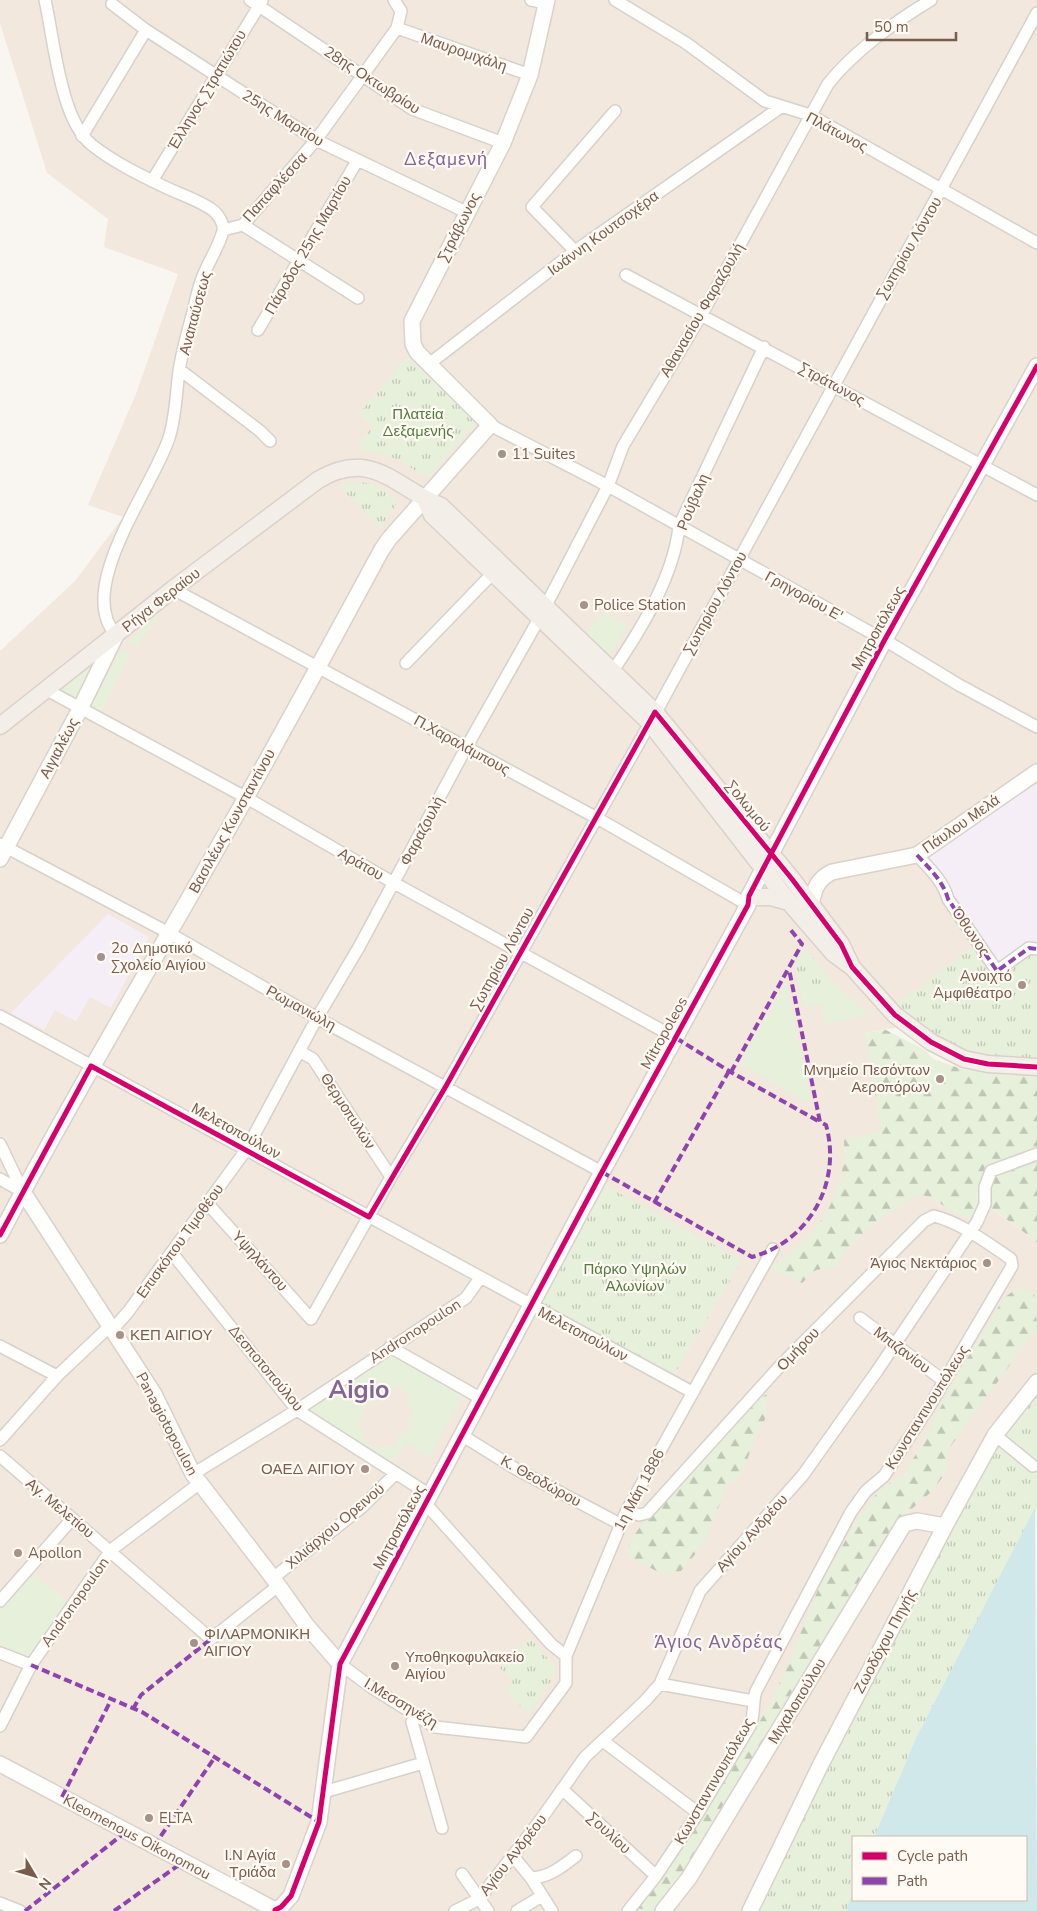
<svg xmlns="http://www.w3.org/2000/svg" width="1037" height="1911" font-family="'Nunito Sans',sans-serif">
<defs>
<pattern id="forest-firs" width="22" height="20" patternUnits="userSpaceOnUse" patternTransform="scale(1.25)"><rect width="22" height="20" fill="#e7f0db"/><path d="M5 1l3.5 6h-7zM16 11l3.5 6h-7z" fill="#c0c6b4"/></pattern>
<pattern id="park-tufts" width="24" height="20" patternUnits="userSpaceOnUse" patternTransform="scale(1.25)"><rect width="24" height="20" fill="#e7f0db"/><path d="M3 7l-1-3M5 7V3M7 7l1-3M15 17l-1-3M17 17v-4M19 17l1-3" fill="none" stroke="#c0c6b4"/></pattern>
</defs>
<rect width="100%" height="100%" fill="#f9f5f0"/>
<path fill="#f2e8de" d="M 0,0 L 1037,0 L 1037,1004 L 865,1033 L 985,1204 L 1037,1242 L 1037,1382 L 1009,1417 L 750,1911 L 0,1911 L 0,651 L 75,581 L 123,517 L 88,505 L 136,394 L 178,274 L 104,247 L 108,219 L 47,173 L 0,23 Z"/>
<path fill="#f6eef6" d="M 1037,783 L 1037,944 L 1000,964 L 928,857 Z
M 108,914 L 149,937 L 111,1008 L 90,997 L 76,1021 L 55,1010 L 44,1030 L 11,1013 Z"/>
<path fill="#e7f0db" fill-rule="evenodd" d="M 604,612 L 628,627 L 607,658 L 584,636 Z
M 157,615 L 160,618 L 135,647 L 128,642 Z
M 122,649 L 130,654 L 100,713 L 90,707 Z
M 100,659 L 78,699 L 61,690 Z
M 804,947 L 831,980 L 869,1015 L 824,1024 L 821,1004 L 804,1008 L 795,965 Z
M 784,984 L 787,985 L 811,1100 L 806,1102 L 739,1064 Z
M 390,1354 L 463,1395 L 430,1458 L 407,1443 L 390,1465 L 305,1409 ZM 395,1386 L 407,1392 L 405,1396 L 411,1398 L 407,1406 L 413,1409 L 407,1421 L 410,1423 L 404,1435 L 400,1433 L 394,1447 L 387,1444 L 386,1447 L 373,1447 L 363,1439 L 365,1431 L 356,1426 L 365,1415 L 362,1413 L 368,1401 L 372,1403 L 377,1389 L 383,1392 L 381,1396 L 384,1397 L 389,1388 L 393,1389 Z
M 32,1574 L 67,1600 L 28,1659 L 0,1645 L 0,1611 Z"/>
<path fill="url(#forest-firs)" d="M 886,1030 L 925,1050 L 933,1059 L 962,1069 L 1010,1075 L 1037,1075 L 1037,1242 L 986,1204 L 977,1222 C 969,1218 963,1217 955,1213 C 942,1206 933,1194 917,1195 C 884,1218 859,1230 837,1266 L 816,1270 L 802,1283 L 771,1268 C 816,1235 847,1199 844,1139 L 882,1132 L 865,1033 Z
M 1017,1288 L 1034,1290 L 1037,1328 L 948,1450 L 945,1474 L 931,1492 L 898,1521 L 830,1637 L 776,1718 L 684,1877 L 657,1911 L 636,1911 L 676,1857 L 765,1713 L 787,1667 L 817,1592 L 855,1523 L 877,1493 L 905,1472 L 916,1454 L 962,1367 L 1004,1298 Z
M 767,1394 L 766,1417 L 755,1439 L 742,1473 L 726,1488 L 704,1544 L 680,1572 L 664,1575 L 628,1556 L 629,1542 L 649,1515 L 760,1398 Z"/>
<path fill="url(#park-tufts)" d="M 406,357 L 479,419 L 429,477 C 419,476 413,468 404,463 C 391,456 376,451 361,452 L 360,441 L 373,427 L 359,414 Z
M 355,482 C 373,482 386,489 397,503 L 381,528 L 337,484 Z
M 977,942 L 997,971 L 1037,949 L 1037,1058 C 1009,1059 975,1060 950,1046 C 930,1035 912,1018 893,1004 L 923,985 Z
M 804,947 L 831,980 L 800,990 L 795,965 Z
M 604,1185 L 742,1260 L 674,1375 L 539,1303 Z
M 1037,1396 L 1037,1509 L 916,1738 L 874,1837 L 853,1837 L 853,1891 L 846,1911 L 760,1911 L 800,1823 L 990,1454 Z
M 530,1638 L 556,1668 L 554,1676 L 529,1714 L 504,1691 L 513,1681 L 500,1668 Z"/>
<path fill="#d0e8ea" d="M 1035,1508 L 1037,1911 L 846,1911 L 853,1891 L 853,1900 L 1026,1900 L 1026,1837 L 874,1837 L 916,1738 Z"/>
<g fill="none" stroke-linecap="round" stroke-linejoin="round">
<defs>
<path id="street" d="M 45,0 C 54,39 60,120 92,145 C 113,162 142,176 167,188 C 182,195 201,201 214,211 C 219,216 224,224 223,231 C 219,246 209,261 203,276 C 198,287 196,300 193,312 C 188,331 182,351 179,371 C 176,393 176,416 169,438 C 153,487 74,589 116,635
M 250,0 L 412,109 L 503,143
M 531,0 L 546,3
M 615,0 L 686,43 L 765,101 L 810,115 L 1037,243
M 112,4 L 146,30 L 316,140 L 466,212
M 397,28 L 530,75
M 82,136 L 146,30
M 152,181 L 262,1
M 243,225 L 358,298
M 223,230 L 243,225 L 316,140 L 397,28 L 401,11 L 394,0
M 575,251 L 532,207 L 615,111
M 626,275 L 1037,495
M 258,330 L 357,161
M 429,364 L 575,251 L 781,107
M 180,370 L 260,431 L 270,441
M 490,425 L 608,486 L 893,645 L 959,685 L 1037,727
M 173,589 L 597,818 L 748,905
M 406,663 L 493,573
M 610,675 C 639,633 674,577 679,526 L 764,347
M 47,690 L 245,797 L 394,883 L 676,1038
M 0,844 L 169,933 L 317,1018 L 602,1172
M 917,855 C 930,869 943,881 948,899 L 997,971 L 1029,948 L 1037,949
M 0,1016 L 692,1392
M 299,1051 L 313,1059 L 391,1177
M 0,1144 L 23,1192
M 0,1179 L 23,1192
M 208,1204 L 311,1319 L 391,1177 L 446,1086 L 650,723 L 1037,13
M 172,1253 L 297,1410 L 430,1495
M 860,1318 L 944,1381
M 112,1330 L 128,1312 L 246,1150 L 317,1018 L 359,947 L 466,748 L 540,617 L 608,486 L 623,446 L 702,314 L 828,84 C 853,52 896,21 931,0
M 0,1346 L 57,1376
M 390,1347 L 482,1399
M 995,1435 L 1033,1466
M 463,1436 L 516,1469 L 620,1524
M 0,1440 L 57,1376 L 110,1326
M 0,1456 L 211,1639 L 278,1586
M 193,1474 L 297,1410 L 466,1298 L 480,1278
M 425,1503 L 551,1644 L 566,1656
M 626,1512 L 639,1515 L 647,1513 L 780,1366 L 924,1221 L 934,1216 C 962,1223 987,1243 1011,1259 L 1012,1266 L 929,1407 L 884,1476 L 866,1491 L 851,1512 L 756,1691 C 752,1703 755,1714 750,1726 L 698,1813 L 656,1876 L 628,1911
M 273,1578 L 362,1507 L 396,1473
M 0,1601 L 72,1519
M 0,1653 L 31,1665
M 340,1664 L 371,1687 L 435,1727 L 526,1737 L 566,1683 L 566,1656 L 626,1512 L 773,1249
M 660,1684 L 753,1701
M 416,1715 L 412,1722 L 442,1828
M 0,1726 L 31,1665 L 111,1550 L 200,1483
M 603,1741 L 698,1813
M 562,1789 L 656,1876
M 324,1792 L 423,1763
M 513,1856 L 531,1878 L 552,1911
M 462,1874 L 488,1911
M 531,1878 C 550,1877 561,1867 576,1856
M 0,1903 L 20,1911
M 455,1911 L 479,1899 L 539,1822 L 585,1757 L 645,1701 L 660,1684 L 700,1591 L 803,1475 L 877,1371 L 977,1222 L 985,1204 L 985,1187 L 991,1171 L 1037,1154
M 517,1911 L 542,1896"/>
<path id="secondary" d="M 0,859 L 80,709 L 116,635
M 811,905 C 814,890 817,879 832,872 L 917,855 L 1037,772
M 23,1192 L 154,1394 L 193,1474 L 273,1578 L 307,1626 L 340,1664
M 0,1235 C 53,1133 112,1033 169,933 C 242,807 312,679 381,551 L 389,539 L 490,425 L 417,352 L 413,344 L 412,321 L 503,143 L 530,75 L 547,0
M 0,1764 L 277,1911
M 275,1910 L 281,1907 L 291,1896 L 319,1822 L 340,1664 L 602,1172 L 748,905 L 749,896 L 763,869 L 884,641 L 1037,366
M 663,1911 L 689,1878 L 904,1524 L 917,1521 L 945,1526
M 750,1911 L 820,1766 L 945,1526 L 995,1435 L 1037,1382"/>
<path id="primary" d="M 425,499 L 432,515 L 650,723 L 789,902 L 833,953 L 852,967 L 895,1015 L 931,1042 L 964,1059 L 988,1064 L 1037,1067
M 0,726 L 173,589 L 318,480 C 373,448 394,487 441,506 L 655,712 L 792,879 L 841,944 L 852,967
M 757,897 L 771,897 L 789,902"/>
</defs>
<use href="#street" stroke="#d7d1cb" stroke-width="14"/>
<use href="#secondary" stroke="#d9d2cb" stroke-width="18"/>
<use href="#primary" stroke="#dad1cc" stroke-width="19"/>
<use href="#street" stroke="#fefefd" stroke-width="11"/>
<use href="#secondary" stroke="#fefefd" stroke-width="15"/>
<use href="#primary" stroke="#f3eee8" stroke-width="16"/>
<path stroke="#8e44ad" stroke-width="4" stroke-dasharray="8 4" stroke-linecap="butt" d="M 917,855 C 930,869 943,881 948,899 L 997,971 L 1029,948 L 1037,949
M 676,1038 L 729,1071 L 820,1122
M 731,1072 L 802,944 L 790,929
M 602,1172 L 752,1257 C 810,1241 842,1182 826,1125 L 820,1122 L 789,969
M 654,1203 L 729,1071
M 31,1665 L 142,1712 L 319,1822
M 133,1709 L 141,1695 L 211,1639
M 62,1797 L 111,1700
M 154,1846 L 215,1757
M 25,1911 L 127,1831
M 114,1911 L 183,1862"/>
<defs>
<path id="cycleway" d="M 0,1235 L 91,1066 L 369,1217 L 446,1086 L 655,712 L 792,879 L 841,944 L 852,967 L 895,1015 L 931,1042 L 964,1059 L 988,1064 L 1037,1067
M 277,1911 L 275,1910 L 281,1907 L 291,1896 L 319,1822 L 340,1664 L 602,1172 L 748,905 L 749,896 L 763,869 L 884,641 L 1037,366"/>
</defs>
<use href="#cycleway" stroke="#fffaf3" stroke-width="8"/>
<use href="#cycleway" stroke="#d6006c" stroke-width="5"/>
</g>
<g fill="#a69286" stroke="#fffaf3" stroke-width="2">
<circle cx="502" cy="454" r="5"/>
<circle cx="584" cy="605" r="5"/>
<circle cx="101" cy="957" r="5"/>
<circle cx="1022" cy="985" r="5"/>
<circle cx="940" cy="1079" r="5"/>
<circle cx="987" cy="1263" r="5"/>
<circle cx="120" cy="1335" r="5"/>
<circle cx="365" cy="1469" r="5"/>
<circle cx="18" cy="1553" r="5"/>
<circle cx="194" cy="1643" r="5"/>
<circle cx="395" cy="1666" r="5"/>
<circle cx="149" cy="1818" r="5"/>
<circle cx="286" cy="1864" r="5"/>
</g>
<g text-anchor="middle" stroke-width="4.5" stroke-linejoin="round" paint-order="stroke">
<g font-size="15" fill="#7a5c4d" stroke="#fffaf3">
<text transform="translate(464 52) rotate(19)" y="5">Μαυρομιχάλη</text>
<text transform="translate(372 80) rotate(33)" y="5">28ης Οκτωβρίου</text>
<text transform="translate(207 90) rotate(-59)" y="5">Έλληνος Στρατιώτου</text>
<text transform="translate(283 118) rotate(32)" y="5">25ης Μαρτίου</text>
<text transform="translate(837 132) rotate(28)" y="5">Πλάτωνος</text>
<text transform="translate(275 187) rotate(-48)" y="5">Παπαφλέσσα</text>
<text transform="translate(459 227) rotate(-63)" y="5">Στράβωνος</text>
<text transform="translate(603 233) rotate(-36)" y="5">Ιωάννη Κουτσοχέρα</text>
<text transform="translate(308 245) rotate(-60)" y="5">Πάροδος 25ης Μαρτίου</text>
<text transform="translate(909 248) rotate(-60)" y="5">Σωτηρίου Λόντου</text>
<text transform="translate(702 310) rotate(-60)" y="5">Αθανασίου Φαραζουλή</text>
<text transform="translate(195 313) rotate(-75)" y="5">Αναπαύσεως</text>
<text transform="translate(832 384) rotate(29)" y="5">Στράτωνος</text>
<text transform="translate(693 502) rotate(-67)" y="5">Ρούβαλη</text>
<text transform="translate(804 596) rotate(29)" y="5">Γρηγορίου Ε'</text>
<text transform="translate(161 600) rotate(-38)" y="5">Ρήγα Φεραίου</text>
<text transform="translate(715 603) rotate(-61)" y="5">Σωτηρίου Λόντου</text>
<text transform="translate(878 628) rotate(-61)" y="5">Μητροπόλεως</text>
<text transform="translate(462 745) rotate(29)" y="5">Π.Χαραλάμπους</text>
<text transform="translate(59 748) rotate(-62)" y="5">Αιγιαλέως</text>
<text transform="translate(748 806) rotate(51)" y="5">Σολωμού</text>
<text transform="translate(232 821) rotate(-61)" y="5">Βασιλέως Κωνσταντίνου</text>
<text transform="translate(961 824) rotate(-35)" y="5">Πάυλου Μελά</text>
<text transform="translate(422 831) rotate(-62)" y="5">Φαραζουλή</text>
<text transform="translate(361 864) rotate(30)" y="5">Αράτου</text>
<text transform="translate(971 932) rotate(56)" y="5">Όθωνος</text>
<text transform="translate(502 959) rotate(-61)" y="5">Σωτηρίου Λόντου</text>
<text transform="translate(301 1008) rotate(29)" y="5">Ρωμανιώλη</text>
<text transform="translate(664 1033) rotate(-61)" y="5">Mitropoleos</text>
<text transform="translate(348 1111) rotate(57)" y="5">Θερμοπυλών</text>
<text transform="translate(236 1131) rotate(29)" y="5">Μελετοπούλων</text>
<text transform="translate(180 1241) rotate(-54)" y="5">Επισκόπου Τιμοθέου</text>
<text transform="translate(260 1261) rotate(48)" y="5">Υψηλάντου</text>
<text transform="translate(415 1331) rotate(-33)" y="5">Andronopoulon</text>
<text transform="translate(583 1334) rotate(28)" y="5">Μελετοπούλων</text>
<text transform="translate(798 1349) rotate(-46)" y="5">Ομήρου</text>
<text transform="translate(902 1350) rotate(37)" y="5">Μπιζανίου</text>
<text transform="translate(266 1368) rotate(50)" y="5">Δεσποτοπούλου</text>
<text transform="translate(927 1407) rotate(-58)" y="5">Κωνσταντινουπόλεως</text>
<text transform="translate(167 1424) rotate(62)" y="5">Panagiotopoulon</text>
<text transform="translate(541 1481) rotate(29)" y="5">Κ. Θεοδώρου</text>
<text transform="translate(639 1490) rotate(-62)" y="5">1η Μάη 1886</text>
<text transform="translate(60 1508) rotate(40)" y="5">Αγ. Μελετίου</text>
<text transform="translate(335 1526) rotate(-40)" y="5">Χιλιάρχου Ορεινού</text>
<text transform="translate(399 1527) rotate(-62)" y="5">Μητροπόλεως</text>
<text transform="translate(752 1533) rotate(-48)" y="5">Αγίου Ανδρέου</text>
<text transform="translate(75 1602) rotate(-55)" y="5">Andronopoulon</text>
<text transform="translate(885 1641) rotate(-62)" y="5">Ζωοδόχου Πηγής</text>
<text transform="translate(797 1701) rotate(-59)" y="5">Μιχαλοπούλου</text>
<text transform="translate(401 1703) rotate(31)" y="5">Ι.Μεσσηνέζη</text>
<text transform="translate(714 1781) rotate(-60)" y="5">Κωνσταντινουπόλεως</text>
<text transform="translate(609 1833) rotate(43)" y="5">Σουλίου</text>
<text transform="translate(137 1837) rotate(28)" y="5">Kleomenous Oikonomou</text>
<text transform="translate(513 1855) rotate(-52)" y="5">Αγίου Ανδρέου</text>
</g>
<g font-size="15" fill="#537a41" stroke="#fffaf3">
<text x="418" y="419">Πλατεία<tspan x="418" dy="17">Δεξαμενής</tspan></text>
<text x="635" y="1274">Πάρκο Υψηλών<tspan x="635" dy="17">Αλωνίων</tspan></text>
</g>
<g font-size="15" fill="#7a5c4d" stroke="#fffaf3" text-anchor="start">
<text x="512" y="459">11 Suites</text>
<text x="594" y="610">Police Station</text>
<text x="111" y="953">2ο Δημοτικό<tspan x="111" dy="17">Σχολείο Αιγίου</tspan></text>
<text x="1012" y="981" text-anchor="end">Aνοιχτό<tspan x="1012" dy="17">Aμφιθέατρο</tspan></text>
<text x="930" y="1075" text-anchor="end">Μνημείο Πεσόντων<tspan x="930" dy="17">Αεροπόρων</tspan></text>
<text x="977" y="1268" text-anchor="end">Άγιος Νεκτάριος</text>
<text x="130" y="1340">ΚΕΠ ΑΙΓΙΟΥ</text>
<text x="355" y="1474" text-anchor="end">ΟΑΕΔ ΑΙΓΙΟΥ</text>
<text x="28" y="1558">Apollon</text>
<text x="204" y="1639">ΦΙΛΑΡΜΟΝΙΚΗ<tspan x="204" dy="17">ΑΙΓΙΟΥ</tspan></text>
<text x="405" y="1662">Υποθηκοφυλακείο<tspan x="405" dy="17">Αιγίου</tspan></text>
<text x="159" y="1823">ELTA</text>
<text x="276" y="1860" text-anchor="end">Ι.Ν Αγία<tspan x="276" dy="17">Τριάδα</tspan></text>
</g>
<g font-size="18" letter-spacing="1" fill="#846695" stroke="#fffaf3">
<text x="446" y="165">Δεξαμενή</text>
<text x="719" y="1648">Άγιος Ανδρέας</text>
</g>
<g font-size="25" font-weight="bold" fill="#846695" stroke="#fffaf3">
<text x="359" y="1398">Aigio</text>
</g>
</g>
<rect x="852" y="1836" width="175" height="65" fill="#fffaf3" stroke="#cabbb1"/>
<rect x="862" y="1852" width="25" height="8" fill="#d6006c" stroke="#cabbb1"/>
<text x="897" y="1861" font-size="15" fill="#7a5c4d">Cycle path</text>
<rect x="862" y="1877" width="25" height="8" fill="#8e44ad" stroke="#cabbb1"/>
<text x="897" y="1886" font-size="15" fill="#7a5c4d">Path</text>
<g transform="translate(35 1876) rotate(128)" stroke="#fffaf3" stroke-width="4" paint-order="stroke">
<path d="M0-4L9 19L0 12L-9 19Z" fill="#7a5c4d"/>
<text y="-8" font-size="14" font-weight="bold" text-anchor="middle" fill="#7a5c4d">N</text>
</g>
<path d="M867 32v8h89v-8" fill="none" stroke="#7a5c4d" stroke-width="2.5"/>
<text x="874" y="32" font-size="15" fill="#7a5c4d" stroke="#fffaf3" stroke-width="4" paint-order="stroke">50 m</text>
</svg>
